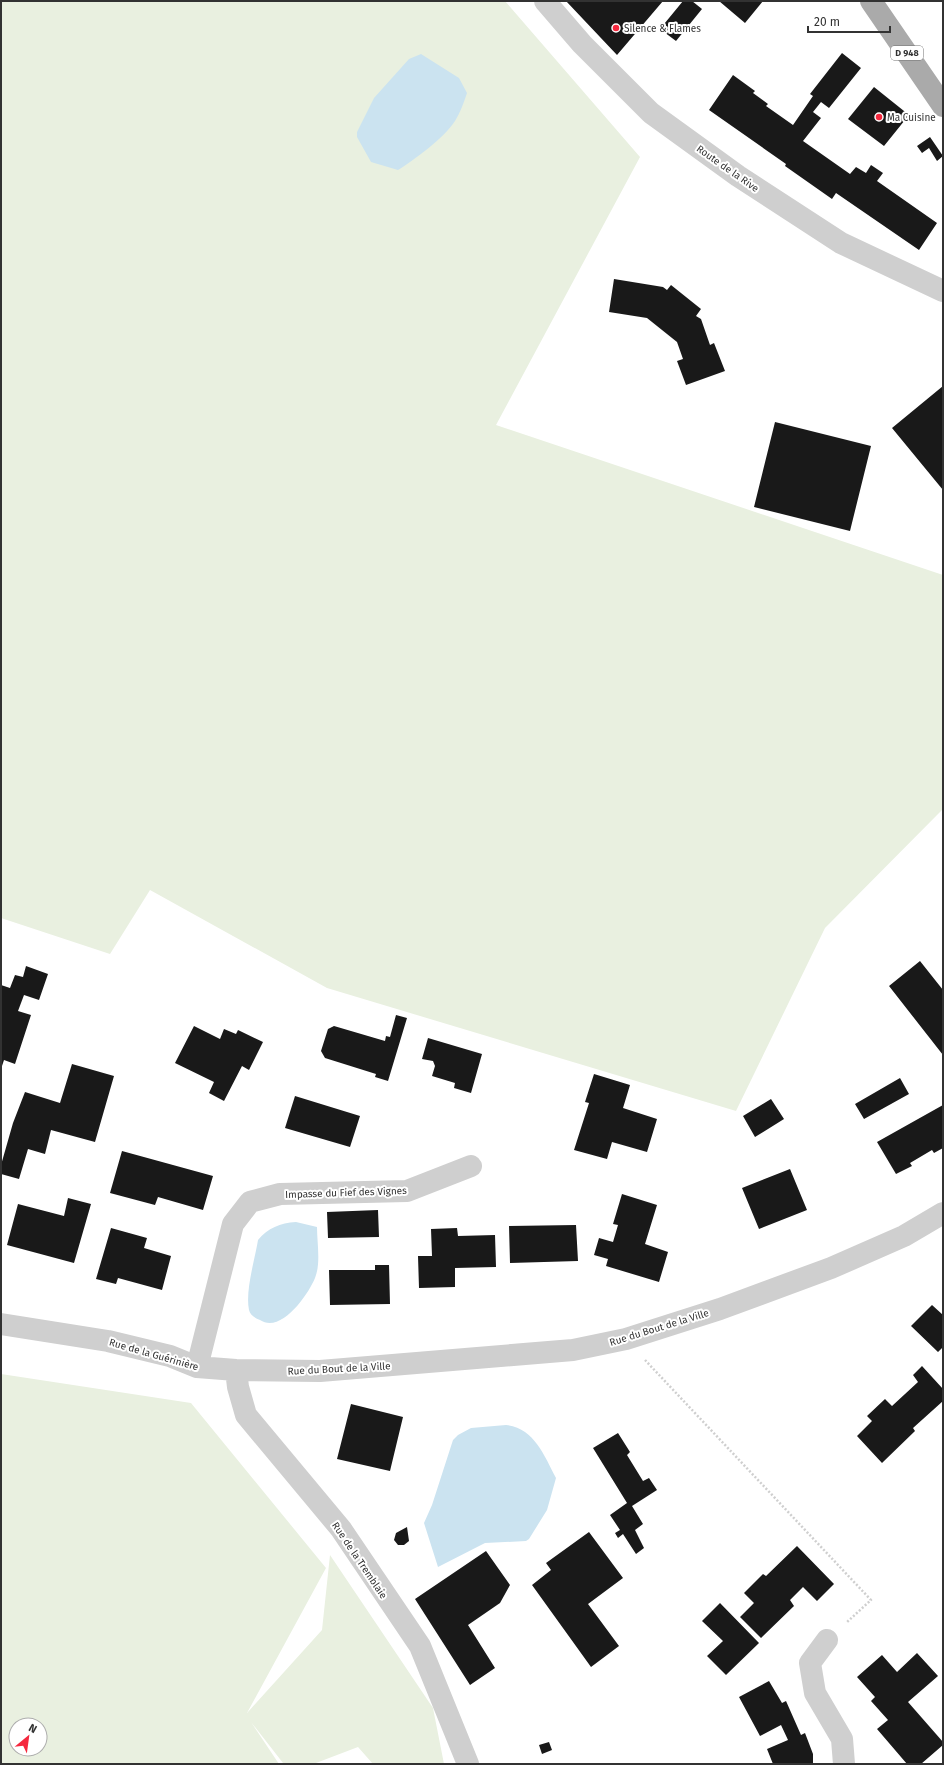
<svg xmlns="http://www.w3.org/2000/svg" width="944" height="1765" font-family="'Fira Sans',sans-serif">
<rect width="100%" height="100%" fill="#fff"/>
<path fill="#e9f0e0" fill-rule="evenodd" d="M 1,1 L 505,1 L 640,157 L 496,425 L 943,575 L 943,809 L 825,928 L 736,1111 L 327,988 L 150,890 L 110,954 L 1,918 Z
M 1,1374 L 191,1403 L 326,1568 L 247,1713 L 322,1630 L 330,1555 L 433,1708 L 444,1764 L 373,1764 L 358,1747 L 316,1763 L 283,1763 L 251,1722 L 279,1764 L 1,1764 ZM 16,1725 L 40,1725 L 40,1749 L 16,1749 Z"/>
<path fill="#cbe3f0" d="M 421,54 L 459,78 L 467,93 C 464,102 460,113 455,121 C 445,137 413,161 398,170 L 371,162 L 357,137 L 357,132 L 374,98 L 409,59 Z
M 296,1222 L 317,1227 C 317,1243 321,1263 315,1278 C 308,1295 281,1334 260,1320 C 255,1318 250,1315 249,1310 C 245,1291 255,1259 258,1240 C 268,1228 280,1223 296,1222 Z
M 506,1425 C 534,1428 544,1455 556,1478 L 547,1510 L 529,1539 L 526,1541 L 485,1543 L 438,1567 L 424,1523 L 432,1505 L 453,1440 L 458,1435 L 471,1428 Z"/>
<path fill="#191919" d="M 566,1 L 663,1 L 617,55 Z
M 683,1 L 692,1 L 702,9 L 676,41 L 660,29 Z
M 719,1 L 763,1 L 745,23 Z
M 842,53 L 861,68 L 829,108 L 821,102 L 813,112 L 821,118 L 803,141 L 850,174 L 856,167 L 866,173 L 871,165 L 883,173 L 877,181 L 937,223 L 919,250 L 836,193 L 832,199 L 785,166 L 786,164 L 709,110 L 733,75 L 755,91 L 753,93 L 768,104 L 766,106 L 793,125 L 813,96 L 810,94 Z
M 874,87 L 909,115 L 884,146 L 848,119 Z
M 930,137 L 943,156 L 937,161 L 929,148 L 922,153 L 917,146 Z
M 614,279 L 663,287 L 667,290 L 671,285 L 701,309 L 696,316 L 701,319 L 710,345 L 714,343 L 725,371 L 686,385 L 677,361 L 683,359 L 677,342 L 647,318 L 609,312 Z
M 943,386 L 943,490 L 892,428 Z
M 775,422 L 871,446 L 850,531 L 754,507 Z
M 920,961 L 943,990 L 943,1055 L 889,986 Z
M 26,966 L 48,974 L 39,1000 L 24,995 L 18,1011 L 31,1015 L 15,1064 L 4,1060 L 1,1069 L 1,985 L 10,988 L 15,975 L 23,977 Z
M 396,1015 L 407,1018 L 388,1081 L 375,1077 L 376,1074 L 325,1058 L 321,1051 L 328,1029 L 334,1026 L 385,1041 L 386,1036 L 390,1037 Z
M 194,1026 L 220,1039 L 224,1029 L 236,1034 L 238,1030 L 263,1042 L 249,1070 L 242,1066 L 224,1101 L 209,1093 L 214,1082 L 175,1063 Z
M 428,1038 L 482,1054 L 471,1093 L 454,1088 L 455,1083 L 432,1076 L 435,1066 L 433,1061 L 422,1059 Z
M 72,1064 L 114,1076 L 95,1142 L 51,1130 L 45,1154 L 28,1149 L 19,1179 L 1,1174 L 1,1165 L 13,1123 L 25,1092 L 60,1103 Z
M 594,1074 L 630,1085 L 623,1108 L 657,1119 L 647,1152 L 612,1142 L 607,1159 L 574,1150 L 589,1103 L 585,1102 Z
M 900,1078 L 909,1094 L 864,1119 L 855,1104 Z
M 295,1096 L 360,1116 L 350,1147 L 285,1128 Z
M 771,1099 L 784,1119 L 755,1137 L 743,1116 Z
M 943,1105 L 943,1148 L 934,1153 L 932,1150 L 910,1163 L 912,1166 L 896,1174 L 877,1142 Z
M 122,1151 L 213,1176 L 203,1210 L 158,1197 L 155,1205 L 110,1193 Z
M 790,1169 L 807,1210 L 759,1229 L 742,1188 Z
M 622,1194 L 657,1205 L 645,1244 L 668,1252 L 659,1282 L 606,1266 L 608,1259 L 594,1255 L 599,1238 L 613,1242 L 618,1225 L 613,1224 Z
M 68,1198 L 91,1204 L 74,1263 L 7,1245 L 18,1204 L 64,1216 Z
M 378,1210 L 379,1237 L 328,1238 L 327,1212 Z
M 576,1225 L 578,1261 L 510,1263 L 509,1226 Z
M 111,1228 L 147,1238 L 144,1248 L 171,1256 L 162,1290 L 118,1278 L 116,1284 L 96,1279 Z
M 457,1228 L 458,1236 L 495,1235 L 496,1267 L 455,1268 L 455,1287 L 419,1288 L 418,1256 L 432,1256 L 431,1229 Z
M 375,1265 L 389,1265 L 390,1304 L 330,1305 L 329,1270 L 375,1270 Z
M 932,1305 L 943,1315 L 943,1347 L 938,1352 L 911,1326 Z
M 922,1366 L 943,1389 L 943,1401 L 913,1428 L 915,1431 L 882,1463 L 857,1436 L 872,1421 L 867,1416 L 885,1399 L 892,1406 L 918,1382 L 913,1375 Z
M 351,1404 L 403,1417 L 390,1471 L 337,1459 Z
M 618,1433 L 630,1452 L 627,1455 L 643,1481 L 649,1478 L 657,1490 L 632,1506 L 643,1524 L 635,1530 L 644,1548 L 636,1554 L 623,1534 L 618,1538 L 615,1533 L 620,1530 L 610,1515 L 627,1503 L 593,1448 Z
M 407,1527 L 409,1541 L 404,1545 L 398,1545 L 394,1540 L 396,1533 Z
M 589,1532 L 623,1578 L 588,1604 L 619,1646 L 591,1667 L 532,1585 L 551,1570 L 546,1563 Z
M 797,1546 L 834,1584 L 817,1601 L 803,1587 L 790,1600 L 794,1606 L 761,1638 L 740,1617 L 754,1603 L 744,1593 L 763,1574 L 766,1576 Z
M 486,1551 L 510,1585 L 500,1603 L 468,1625 L 495,1668 L 470,1685 L 415,1599 Z
M 720,1603 L 759,1643 L 726,1675 L 707,1656 L 723,1641 L 702,1621 Z
M 917,1653 L 938,1676 L 908,1702 L 943,1742 L 943,1745 L 921,1764 L 907,1764 L 877,1729 L 888,1720 L 871,1701 L 875,1697 L 857,1677 L 882,1655 L 897,1672 Z
M 769,1681 L 782,1703 L 786,1701 L 801,1735 L 805,1733 L 813,1754 L 813,1764 L 773,1764 L 767,1749 L 788,1740 L 781,1725 L 760,1736 L 739,1697 Z
M 549,1742 L 552,1750 L 542,1754 L 539,1745 Z"/>
<g fill="none" stroke-linecap="round" stroke-linejoin="round">
<path stroke="#cfcfcf" stroke-width="2.5" stroke-dasharray="2 2" stroke-linecap="butt" d="M 645,1360 L 871,1600 L 846,1623"/>
<path stroke="#cfcfcf" stroke-width="22" d="M 545,1 L 582,44 L 651,113 L 738,176 L 841,243 L 943,291
M 1,1324 L 108,1341 L 170,1356 L 197,1367 L 236,1370 L 320,1371 L 573,1350 L 626,1339 L 720,1309 L 831,1268 L 904,1236 L 943,1213
M 197,1367 L 233,1224 L 250,1202 L 280,1194 L 407,1191 L 471,1166
M 236,1370 L 238,1387 L 246,1415 L 341,1529 L 420,1646 L 468,1764
M 827,1640 L 810,1663 L 815,1693 L 842,1739 L 844,1764"/>
<path stroke="#aaa" stroke-width="22" d="M 871,1 L 943,106"/>
</g>
<g fill="#f5283e" stroke="#fff" stroke-width="1.5">
<circle cx="616" cy="28" r="4"/>
<circle cx="879" cy="117" r="4"/>
</g>
<g text-anchor="middle" stroke-width="4" stroke-linejoin="round" paint-order="stroke">
<rect fill="#fff" stroke="#707070" stroke-width="1" x="891" y="46" width="32" height="14" rx="3"/>
<g font-size="9" font-weight="bold" fill="#323232">
<text x="907" y="56">D 948</text>
</g>
<g font-size="10" fill="#323232" stroke="#fff" text-anchor="start">
<text x="624" y="32">Silence &amp; Flames</text>
<text x="887" y="121">Ma Cuisine</text>
</g>
<g font-size="10" fill="#323232" stroke="#fff">
<text transform="translate(728 168) rotate(35)" y="4">Route de la Rive</text>
<text transform="translate(346 1192) rotate(-2)" y="4">Impasse du Fief des Vignes</text>
<text transform="translate(659 1327) rotate(-17)" y="4">Rue du Bout de la Ville</text>
<text transform="translate(154 1354) rotate(16)" y="4">Rue de la Guérinière</text>
<text transform="translate(339 1368) rotate(-3)" y="4">Rue du Bout de la Ville</text>
<text transform="translate(360 1560) rotate(56)" y="4">Rue de la Tremblaie</text>
</g>
</g>
<rect width="944" height="1765" fill="none" stroke="#323232" stroke-width="4"/>
<g transform="translate(28 1737) rotate(29)"><circle r="19" fill="#ffffff" stroke="#adadad"/>
<path d="M0-3L7 15L0 10L-7 15Z" fill="#f5283e"/>
<text y="-6" font-size="11" font-weight="bold" text-anchor="middle" fill="#323232">N</text>
</g>
<path d="M808 26v6h82v-6" fill="none" stroke="#323232" stroke-width="2"/>
<text x="814" y="26" font-size="12" fill="#323232" stroke="#ffffff" stroke-width="3" paint-order="stroke">20 m</text>
</svg>
